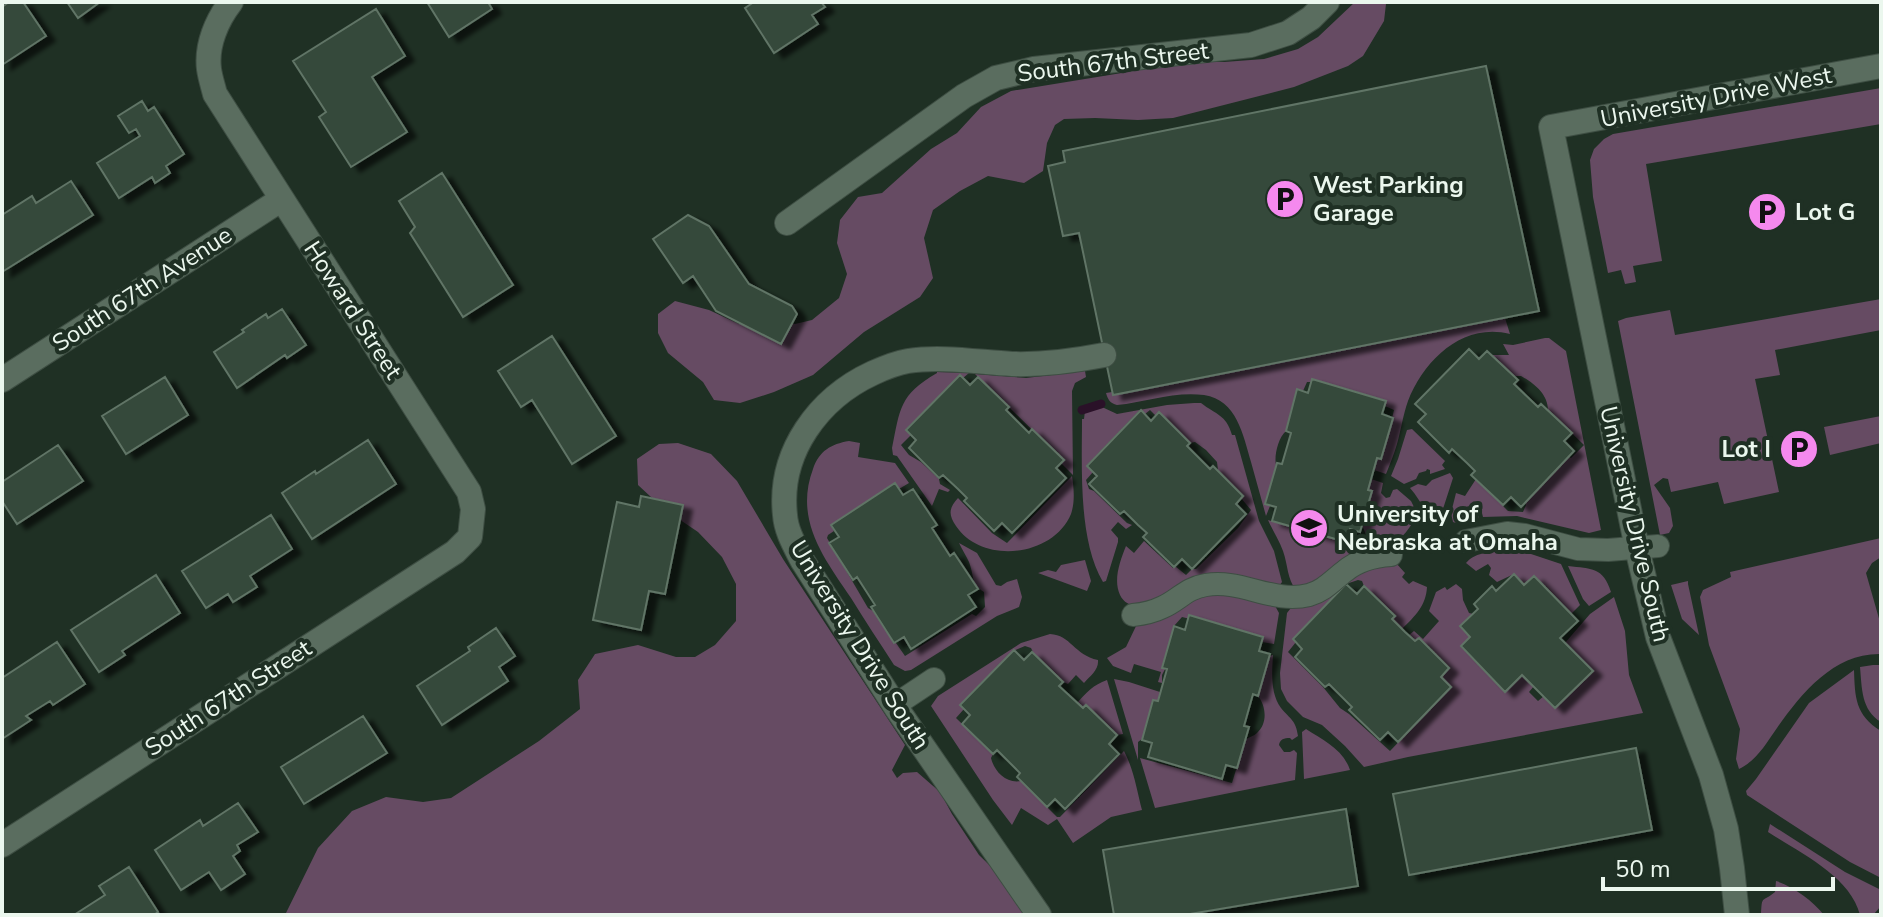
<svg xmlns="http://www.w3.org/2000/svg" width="1883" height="917" font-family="'Nunito Sans',sans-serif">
<defs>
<filter id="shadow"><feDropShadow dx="9" dy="5" stdDeviation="2" flood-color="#0009"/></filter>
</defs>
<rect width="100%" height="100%" fill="#1f3024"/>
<path fill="#664b63" d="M 1355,2 L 1384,2 L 1386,4 L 1384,21 L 1363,56 L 1348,66 L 1294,87 L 1173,118 L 1138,120 L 1095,118 L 1064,119 L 1055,125 L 1047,143 L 1043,171 L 1024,183 L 988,176 L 960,191 L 933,210 L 924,238 L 933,278 L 920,297 L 864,332 L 813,375 L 774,392 L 740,403 L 714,400 L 703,382 L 668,353 L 658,333 L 658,314 L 675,301 L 709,310 L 739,324 L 764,321 L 795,324 L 812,320 L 839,298 L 847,274 L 837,243 L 840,220 L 858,197 L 882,193 L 931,149 L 957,133 L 981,107 L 1011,91 L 1140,70 L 1176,62 L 1224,62 L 1264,59 L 1298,49 L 1318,37 Z
M 1881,88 L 1881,124 L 1646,164 L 1662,261 L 1633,266 L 1636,282 L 1625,284 L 1621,270 L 1608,273 L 1593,197 L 1590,160 L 1594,149 L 1604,139 L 1613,134 Z
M 1881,299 L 1881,330 L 1775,350 L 1780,375 L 1755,379 L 1779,492 L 1724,504 L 1718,482 L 1671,492 L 1668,479 L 1663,478 L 1654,485 L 1670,508 L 1673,526 L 1669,533 L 1660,535 L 1618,321 L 1626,318 L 1670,310 L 1675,335 Z
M 1505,318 L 1510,334 C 1463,322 1424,360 1408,401 C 1403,415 1401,430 1397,444 C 1394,454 1390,464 1386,474 L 1374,470 L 1377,458 L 1382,459 L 1394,410 L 1385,406 L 1386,401 L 1313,379 L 1311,382 L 1307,382 L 1303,391 L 1297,390 L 1286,431 C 1278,438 1274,456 1276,465 L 1265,504 L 1270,506 L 1266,516 C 1261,498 1256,480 1251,462 C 1243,435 1237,400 1204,395 C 1175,391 1146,402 1117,405 C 1110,403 1108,400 1106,393 L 1112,392 L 1114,395 Z
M 1545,338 L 1549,338 L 1566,351 L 1601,530 L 1589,533 L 1517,516 L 1483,517 L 1482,513 L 1479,514 L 1479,518 C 1470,522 1463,526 1453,522 L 1451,513 L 1456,493 L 1465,496 L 1476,479 L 1508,511 L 1523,512 L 1526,505 L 1525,502 L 1569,457 L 1571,458 L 1584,445 L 1548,410 C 1548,394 1534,383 1521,376 L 1513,376 L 1491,355 L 1509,355 L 1503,344 L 1513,345 Z
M 1085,371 L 1086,377 L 1075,383 L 1072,391 L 1073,475 L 1061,463 L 1063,460 L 975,374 L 1026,378 Z
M 937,372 L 969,373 L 963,378 L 960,375 L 906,429 L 911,435 L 901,445 L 909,455 L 921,462 L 939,479 L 940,484 L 950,490 L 948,492 L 939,489 L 932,506 L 897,456 L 893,455 L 892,448 C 900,409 899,395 937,373 Z
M 1194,403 L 1201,403 C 1216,415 1226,414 1232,435 L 1235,435 L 1259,521 L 1274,551 L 1282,582 L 1276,590 L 1209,573 C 1190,576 1136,627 1120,595 C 1113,580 1120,561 1126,546 L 1134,553 L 1144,541 L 1173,568 L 1175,566 L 1186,575 L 1192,569 L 1196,569 L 1238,528 L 1251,510 L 1241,498 L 1243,495 L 1218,470 L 1217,462 L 1206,450 L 1195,442 L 1190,443 L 1156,416 L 1150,410 L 1145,414 L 1140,410 L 1087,465 L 1093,472 L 1086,480 L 1089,489 L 1094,491 L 1127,523 L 1132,525 L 1126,529 L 1118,522 L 1111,530 L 1118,538 L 1118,542 L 1106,581 L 1103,582 C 1078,540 1082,467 1082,419 L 1084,419 L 1085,411 L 1102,407 L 1117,414 L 1167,405 Z
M 1881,416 L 1881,443 L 1830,455 L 1824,427 Z
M 1412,429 L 1445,461 L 1442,465 L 1445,469 L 1430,474 L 1430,470 L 1427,469 L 1426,471 L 1419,473 L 1416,479 L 1404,484 L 1391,476 L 1398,459 L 1407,430 Z
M 849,441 L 860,443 L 858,457 L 895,463 L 909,483 L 899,489 L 895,483 L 831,525 L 834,531 L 828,535 L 827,538 L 868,608 L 873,611 L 894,643 L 896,643 L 905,656 L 972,614 L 976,616 L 985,607 L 984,592 C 971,584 974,575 969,562 C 966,556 962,549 959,543 L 977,553 L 996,585 L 1001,586 L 1007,582 L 1017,579 L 1022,597 L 1019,607 L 997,616 L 911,670 L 905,671 L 894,665 C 880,643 865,621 851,598 C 824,558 794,520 813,469 C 819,451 831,444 849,441 Z
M 678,443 L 711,454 L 737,481 L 783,559 L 905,745 L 892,770 L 897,778 L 903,773 L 917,772 L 940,792 L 952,814 L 979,855 L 1020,895 L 1032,915 L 285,915 L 318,848 L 352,811 L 386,797 L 423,802 L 451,798 L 539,741 L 580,709 L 578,680 L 595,654 L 638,645 L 676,657 L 695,657 L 715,645 L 736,621 L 736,584 L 722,557 L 698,532 L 664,509 L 638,485 L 637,459 L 659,444 Z
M 1450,473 L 1453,478 L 1442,512 L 1432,517 C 1423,509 1419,498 1410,488 L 1418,484 L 1426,486 L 1432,480 Z
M 1072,476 C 1074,489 1075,502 1071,514 C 1053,557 982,565 956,526 C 948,514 949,508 958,498 L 992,533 L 1007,543 Z
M 1371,479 L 1383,483 L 1381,493 L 1386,498 L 1390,497 L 1393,490 L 1397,489 L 1411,501 L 1417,513 C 1413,526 1401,539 1390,547 L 1296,590 C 1287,579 1288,565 1283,551 C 1279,540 1273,531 1268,520 L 1346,542 C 1353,552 1363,547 1367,537 L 1362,525 L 1372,492 L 1368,490 Z
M 1881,538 L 1881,557 L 1872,563 L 1866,573 L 1880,622 L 1879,654 C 1833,654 1801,694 1777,728 C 1765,745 1757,760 1739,769 L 1736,759 L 1740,729 L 1709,645 L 1700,597 L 1703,590 L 1731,577 L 1730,572 Z
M 1508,551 L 1528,553 L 1561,564 L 1580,605 L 1571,614 L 1534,576 L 1524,585 L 1514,574 L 1497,582 L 1489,575 L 1491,568 L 1488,564 L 1476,571 L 1466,563 C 1476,551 1494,552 1508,551 Z
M 1085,560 L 1091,581 L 1087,591 L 1038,573 L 1048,570 L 1056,572 L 1061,565 Z
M 1396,563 L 1405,573 L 1402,577 L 1409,584 L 1413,581 L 1427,587 C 1426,606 1415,616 1402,629 L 1392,619 L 1395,615 L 1364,586 L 1362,581 L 1358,580 L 1346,584 L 1293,639 L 1296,642 L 1288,652 L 1323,687 L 1340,708 L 1349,714 L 1390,751 L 1451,687 L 1441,677 L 1449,668 L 1409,635 L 1414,631 L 1423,639 L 1439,621 L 1429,611 L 1436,592 L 1445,587 L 1447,590 L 1456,584 L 1462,589 L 1463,600 L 1469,613 L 1473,614 L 1460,626 L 1470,637 L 1461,647 L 1504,691 L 1522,675 L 1534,686 L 1529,692 L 1538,701 L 1544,696 L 1555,708 L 1593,671 L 1565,643 L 1590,614 L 1614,597 L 1625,631 L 1629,675 L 1643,713 L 1408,757 L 1364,767 L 1345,746 L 1322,725 L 1303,717 L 1287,701 L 1281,689 L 1280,673 L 1287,613 L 1294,604 L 1353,572 Z
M 1568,566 C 1592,569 1603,567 1611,592 L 1589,606 L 1583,599 Z
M 1688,581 L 1688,584 L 1699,635 L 1682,619 L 1671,585 Z
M 1223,591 L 1274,604 L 1279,613 L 1274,644 L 1262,642 L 1263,637 L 1182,617 L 1174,626 L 1163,668 L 1165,669 L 1162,675 L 1162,683 L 1158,682 L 1161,672 L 1134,664 L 1131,673 L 1113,666 L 1107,658 L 1126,647 L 1137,624 L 1180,603 Z
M 1050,634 C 1071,635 1074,655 1098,660 C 1099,670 1090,676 1084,683 L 1076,675 L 1068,684 L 1063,682 L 1035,656 L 1031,648 L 1025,646 L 1013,651 L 961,705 L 964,709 L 956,718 L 993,754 L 991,758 C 994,771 1006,784 1021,781 L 1057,817 L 1060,817 L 1124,751 C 1134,770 1137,791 1142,810 L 1111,817 L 1073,843 L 1057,819 L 1048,825 L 1021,808 L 1012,825 L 993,800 L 931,706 L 938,696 L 1021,643 Z
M 1273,655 C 1272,672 1270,693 1281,708 C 1290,719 1296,720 1298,736 L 1292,740 L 1290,738 C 1284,738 1280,739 1279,745 L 1284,752 L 1290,752 L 1294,750 L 1297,753 L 1295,780 L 1155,808 L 1140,758 L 1232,783 L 1245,740 C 1249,737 1254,736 1257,733 C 1268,723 1266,706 1258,696 L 1270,656 Z
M 1873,665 L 1881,665 L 1881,722 C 1861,710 1862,688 1860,667 Z
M 1854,670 C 1855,697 1855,715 1881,731 L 1881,878 L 1850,862 L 1747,795 L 1746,791 L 1756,779 L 1809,703 Z
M 1114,679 L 1129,682 L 1160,692 L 1158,701 L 1153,700 L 1142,739 L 1138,742 L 1138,760 Z
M 1107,680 L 1123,734 L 1117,735 L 1086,705 L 1083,708 L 1077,703 C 1087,692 1093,685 1107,680 Z
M 1306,729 C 1323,740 1343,749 1350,770 L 1304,779 L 1302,732 Z
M 1770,824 L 1845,872 L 1881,890 L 1881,906 L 1873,915 L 1860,915 C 1850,876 1800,853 1768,832 Z
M 1776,881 C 1793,886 1813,901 1824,915 L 1761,915 C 1762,894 1762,903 1775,892 Z"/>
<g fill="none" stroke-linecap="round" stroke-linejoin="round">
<path stroke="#2a1128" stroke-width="9" d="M 1082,410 L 1101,404"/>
</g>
<path fill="#35483a" stroke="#607466" stroke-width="2" filter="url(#shadow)" d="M 9,2 L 23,2 L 46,36 L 2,65 L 2,7 Z
M 67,2 L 100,2 L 78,18 Z
M 427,2 L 488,2 L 492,9 L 449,37 Z
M 754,2 L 821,2 L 825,7 L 812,15 L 818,24 L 774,53 L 745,8 Z
M 376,9 L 405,56 L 372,77 L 407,132 L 351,167 L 319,117 L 326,112 L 293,61 Z
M 1486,66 L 1539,311 L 1113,395 L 1079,233 L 1063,236 L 1048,166 L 1065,162 L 1063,151 Z
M 142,101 L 148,111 L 154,107 L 184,154 L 166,166 L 170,173 L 155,183 L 152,177 L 119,198 L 97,163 L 140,136 L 136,129 L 129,133 L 118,116 Z
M 442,173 L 513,285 L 463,317 L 410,233 L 415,227 L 399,201 Z
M 71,181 L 93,215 L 2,272 L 2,215 L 32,196 L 36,203 Z
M 688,215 L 709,226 L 749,284 L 792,306 L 797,314 L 781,344 L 716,311 L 693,276 L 683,283 L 653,239 Z
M 282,309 L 306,345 L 287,358 L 285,355 L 237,388 L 214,352 L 244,332 L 242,330 L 266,314 L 268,318 Z
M 552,336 L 616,436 L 572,464 L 532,400 L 521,407 L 498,371 Z
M 1469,349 L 1479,359 L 1487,351 L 1518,380 L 1514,384 L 1538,407 L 1541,404 L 1572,433 L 1564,441 L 1574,451 L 1521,507 L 1511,497 L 1503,505 L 1471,475 L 1475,471 L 1467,463 L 1452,449 L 1449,453 L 1418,422 L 1426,414 L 1415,404 Z
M 960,375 L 970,385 L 978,377 L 1009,407 L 1006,410 L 1029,433 L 1032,429 L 1064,460 L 1056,468 L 1066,478 L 1012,533 L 1002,523 L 994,531 L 964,501 L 967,498 L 958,489 L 943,475 L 939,478 L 909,448 L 916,440 L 906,430 Z
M 165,377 L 188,415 L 126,454 L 102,416 Z
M 1312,379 L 1386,401 L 1382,414 L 1393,418 L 1381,459 L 1377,458 L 1368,490 L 1372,491 L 1360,532 L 1350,529 L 1346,542 L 1272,521 L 1276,507 L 1265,504 L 1277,463 L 1282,464 L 1291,433 L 1286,431 L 1297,389 L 1308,393 Z
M 1141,410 L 1151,421 L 1159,412 L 1190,443 L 1187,446 L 1210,469 L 1213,466 L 1243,496 L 1236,504 L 1246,514 L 1192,569 L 1182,559 L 1174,567 L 1143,537 L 1147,533 L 1138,525 L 1124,511 L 1120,514 L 1089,484 L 1097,476 L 1087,466 Z
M 368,440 L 396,484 L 312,539 L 282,493 L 315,471 L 316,474 Z
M 58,445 L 83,481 L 17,524 L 2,501 L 2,482 Z
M 895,483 L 903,495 L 913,489 L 937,525 L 932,528 L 950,556 L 954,553 L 978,589 L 968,595 L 976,607 L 911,649 L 904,637 L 894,643 L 871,607 L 875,605 L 857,577 L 853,580 L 829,543 L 839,537 L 831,525 Z
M 641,496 L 683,505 L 665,594 L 649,591 L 641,630 L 593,620 L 617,502 L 639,507 Z
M 271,515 L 292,549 L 250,576 L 257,587 L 233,602 L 228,594 L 206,608 L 182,571 Z
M 1514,574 L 1524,585 L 1534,576 L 1578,621 L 1560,638 L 1593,671 L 1555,708 L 1522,675 L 1505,692 L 1461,646 L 1470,637 L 1460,626 L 1478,609 L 1474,604 L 1492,586 L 1496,591 Z
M 156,575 L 180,613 L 122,651 L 125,655 L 99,672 L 71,630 Z
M 1346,584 L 1357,594 L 1364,586 L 1395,616 L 1392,619 L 1405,632 L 1415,641 L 1419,638 L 1449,668 L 1441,677 L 1451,687 L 1398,742 L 1388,732 L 1380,740 L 1349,710 L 1352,707 L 1329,684 L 1325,687 L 1295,657 L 1302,649 L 1293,639 Z
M 1189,615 L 1263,637 L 1259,651 L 1270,654 L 1258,696 L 1253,694 L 1244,726 L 1249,727 L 1237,768 L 1226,765 L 1222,779 L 1148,757 L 1152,743 L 1142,740 L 1153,700 L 1158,701 L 1167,669 L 1162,668 L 1174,626 L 1185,630 Z
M 496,628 L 515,656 L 499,667 L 508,681 L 442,725 L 417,686 L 470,651 L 468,647 Z
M 57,642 L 85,684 L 53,705 L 50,701 L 26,716 L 31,720 L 2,739 L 2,678 Z
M 1014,650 L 1024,660 L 1032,652 L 1063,682 L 1059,686 L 1083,708 L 1086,705 L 1117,735 L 1109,744 L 1119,754 L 1065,809 L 1055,799 L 1047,807 L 1017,777 L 1020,773 L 997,750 L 993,754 L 962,724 L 970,715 L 960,705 Z
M 363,716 L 387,753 L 304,804 L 281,767 Z
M 1636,748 L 1652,830 L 1409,875 L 1393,794 Z
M 238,803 L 258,832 L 237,845 L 240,851 L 233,856 L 245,874 L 221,890 L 209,872 L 181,890 L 155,850 L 200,820 L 203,826 Z
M 1346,809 L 1358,886 L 1184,915 L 1114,915 L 1103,850 Z
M 129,867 L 158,912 L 154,915 L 74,915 L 105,895 L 99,886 Z"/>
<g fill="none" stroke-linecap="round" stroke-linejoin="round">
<defs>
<path id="pedestrian" d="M 1466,541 L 1507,533 L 1525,535 L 1578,549 L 1608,550 L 1658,546
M 1133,615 C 1143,614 1153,612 1163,607 C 1179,600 1186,588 1206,585 C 1242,579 1273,604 1309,595 C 1324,591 1333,580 1345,571 C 1357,561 1375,556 1391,555
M 895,705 L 934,679"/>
<path id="minor" d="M 787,223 L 964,96 L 996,78 L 1034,69 L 1251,45 L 1288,33 L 1311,18 L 1327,2
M 2,380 L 282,199
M 2,845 L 455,552 L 470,537 L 473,509 L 469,492 L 215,94 C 213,86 210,77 209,69 C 206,45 217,20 231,2
M 1039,915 L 897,709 L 802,560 C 795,546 786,531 785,515 C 778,452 819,398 873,373 C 884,368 896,363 908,361 C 942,356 977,362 1012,364 C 1043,365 1073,361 1104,355
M 1737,915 L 1732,868 L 1726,829 L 1711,775 L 1658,637 L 1637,548 L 1551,127 L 1881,66"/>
</defs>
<use href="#pedestrian" stroke="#3e4e43" stroke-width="24"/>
<use href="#minor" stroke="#3e4e43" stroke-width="26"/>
<use href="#pedestrian" stroke="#5a6d5f" stroke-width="22"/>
<use href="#minor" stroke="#5a6d5f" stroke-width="24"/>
</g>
<defs>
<symbol id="parking-disc" viewBox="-11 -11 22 22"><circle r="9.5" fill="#f589ee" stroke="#1f3024"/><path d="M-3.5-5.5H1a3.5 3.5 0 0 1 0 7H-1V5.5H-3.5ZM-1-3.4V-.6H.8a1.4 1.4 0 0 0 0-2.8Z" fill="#111"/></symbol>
<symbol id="university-disc" viewBox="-11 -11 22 22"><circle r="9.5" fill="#f589ee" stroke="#1f3024"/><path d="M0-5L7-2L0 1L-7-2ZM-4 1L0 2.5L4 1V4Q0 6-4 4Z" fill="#111"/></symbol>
</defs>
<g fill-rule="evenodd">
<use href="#parking-disc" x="1263" y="177" width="44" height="44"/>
<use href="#parking-disc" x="1745" y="190" width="44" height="44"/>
<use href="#parking-disc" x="1777" y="427" width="44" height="44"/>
<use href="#university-disc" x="1287" y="506" width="44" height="44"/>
</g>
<g text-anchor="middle" stroke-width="8" stroke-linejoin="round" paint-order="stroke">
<g font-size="24" fill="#ebf7ee" stroke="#1f3024">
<text transform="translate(1113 62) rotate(-7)" y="8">South 67th Street</text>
<text transform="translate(1716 97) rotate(-11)" y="8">University Drive West</text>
<text transform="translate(142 289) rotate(-33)" y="8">South 67th Avenue</text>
<text transform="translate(353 310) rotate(57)" y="8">Howard Street</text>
<text transform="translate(1635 524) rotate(77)" y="8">University Drive South</text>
<text transform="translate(860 645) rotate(58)" y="8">University Drive South</text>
<text transform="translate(228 698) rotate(-33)" y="8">South 67th Street</text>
</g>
<g font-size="24" font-weight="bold" fill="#ebf7ee" stroke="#1f3024" text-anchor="start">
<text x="1313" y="193">West Parking<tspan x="1313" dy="28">Garage</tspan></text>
<text x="1795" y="220">Lot G</text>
<text x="1771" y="457" text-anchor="end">Lot I</text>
<text x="1337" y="522">University of<tspan x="1337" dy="28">Nebraska at Omaha</tspan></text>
</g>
</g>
<rect width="1883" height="917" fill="none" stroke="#ebf7ee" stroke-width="8"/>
<path d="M1603 877v12h230v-12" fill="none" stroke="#ebf7ee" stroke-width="4"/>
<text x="1615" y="877" font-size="24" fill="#ebf7ee" stroke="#1f3024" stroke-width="6" paint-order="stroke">50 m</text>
</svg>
